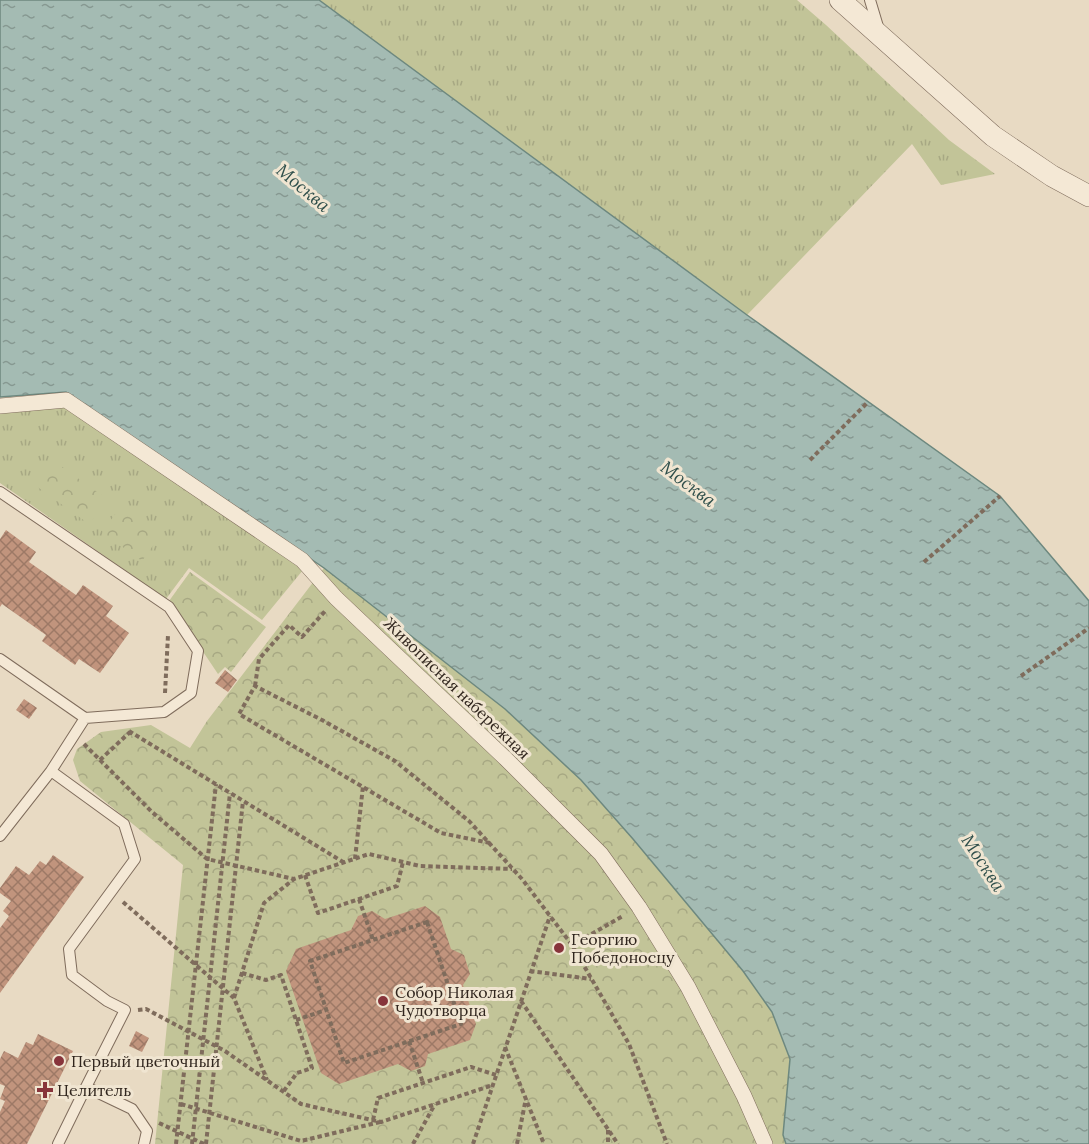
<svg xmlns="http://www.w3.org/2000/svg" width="1089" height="1144" font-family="Lora,serif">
<defs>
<pattern id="grass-tufts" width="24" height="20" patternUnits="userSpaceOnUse" patternTransform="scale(1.5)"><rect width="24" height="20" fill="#c2c498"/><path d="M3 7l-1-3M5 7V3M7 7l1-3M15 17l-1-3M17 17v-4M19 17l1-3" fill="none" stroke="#a7a883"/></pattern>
<pattern id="forest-crowns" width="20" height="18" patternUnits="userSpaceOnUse" patternTransform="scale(1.5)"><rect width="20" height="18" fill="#c2c498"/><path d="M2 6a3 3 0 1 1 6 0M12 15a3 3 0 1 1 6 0" fill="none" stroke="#a7a883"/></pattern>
<pattern id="water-ripples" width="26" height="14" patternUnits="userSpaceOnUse" patternTransform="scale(1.5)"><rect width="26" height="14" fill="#a4bbb3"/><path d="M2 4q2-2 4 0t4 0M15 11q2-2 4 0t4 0" fill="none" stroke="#869891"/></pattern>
<pattern id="building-cross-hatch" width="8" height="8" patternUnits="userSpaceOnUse" patternTransform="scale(1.5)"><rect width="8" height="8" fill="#c1947d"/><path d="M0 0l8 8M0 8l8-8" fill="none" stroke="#9d7966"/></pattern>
</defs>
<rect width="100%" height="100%" fill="#e8dac3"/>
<path fill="url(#grass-tufts)" d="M 319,0 L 797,0 L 826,25 L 949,140 L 995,174 L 941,185 L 912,144 L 747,315 Z
M 66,405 L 303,570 L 262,620 L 189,568 L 166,599 L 0,483 L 0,412 Z"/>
<path fill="url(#forest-crowns)" d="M 54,461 L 107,499 L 89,524 L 36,486 Z
M 119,509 L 159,537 L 142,561 L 102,532 Z
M 324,568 L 505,709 L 581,780 L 633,839 L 743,971 L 772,1012 L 790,1059 L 783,1135 L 786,1144 L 155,1144 L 183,865 L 80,781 L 73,760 L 77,749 L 101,732 L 151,725 L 190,748 L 207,721 Z
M 190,572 L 266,627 L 231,672 L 225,667 L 218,674 L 169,601 Z"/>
<path fill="url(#water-ripples)" stroke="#6d887f" stroke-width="1.5" d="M 0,0 L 319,0 L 747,315 L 1000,496 L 1089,601 L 1089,1144 L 786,1144 L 783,1135 L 790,1059 L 772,1012 L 743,971 L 633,839 L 581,780 L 505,709 L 324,568 L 66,392 L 0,397 Z"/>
<path fill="url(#building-cross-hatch)" d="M 6,530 L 36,552 L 29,562 L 76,595 L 83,585 L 113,606 L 106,616 L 129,633 L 100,673 L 79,659 L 75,665 L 42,641 L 46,635 L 2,604 L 0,607 L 0,539 Z
M 225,670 L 237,680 L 228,692 L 215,683 Z
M 24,699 L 37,708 L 29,719 L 16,710 Z
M 53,855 L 84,877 L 0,993 L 0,928 L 9,916 L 3,911 L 11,901 L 0,893 L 0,888 L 16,866 L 29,875 L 40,861 L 46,865 Z
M 425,906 L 440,917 L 451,949 L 464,955 L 470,974 L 463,985 L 476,1024 L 470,1040 L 428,1054 L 425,1066 L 411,1071 L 398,1064 L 339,1084 L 321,1073 L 286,971 L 296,949 L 351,930 L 358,916 L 372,911 L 385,919 Z
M 136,1031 L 149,1038 L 142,1052 L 129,1046 Z
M 38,1034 L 73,1051 L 27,1144 L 0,1144 L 0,1112 L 5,1101 L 0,1099 L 5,1086 L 0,1084 L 0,1059 L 4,1051 L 18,1058 L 26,1042 L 33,1045 Z"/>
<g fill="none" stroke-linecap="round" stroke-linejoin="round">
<defs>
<path id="service" d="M 870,0 L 879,30
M 0,492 L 169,607 L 198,651 L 191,693 L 164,712 L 85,718
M 0,659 L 85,718 L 51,771
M 0,836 L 51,771 L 124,824 L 135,859 L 69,949 L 72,975 L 107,1001 L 125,1010 L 86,1087
M 58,1144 L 86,1087 L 132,1109 L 147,1131 L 144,1144"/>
<path id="pedestrian" d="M 0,406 L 66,400 L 302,560 L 336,598 L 505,758 L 601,854 L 639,907 L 688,987 L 744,1096 L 765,1144"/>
<path id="minor" d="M 840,0 L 993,136 L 1052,176 L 1089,196"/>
</defs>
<use href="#service" stroke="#7f6c5c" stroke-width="12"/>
<use href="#pedestrian" stroke="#7f6c5c" stroke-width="16"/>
<use href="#minor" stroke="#7f6c5c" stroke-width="22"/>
<path stroke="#7f6c5c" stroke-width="4" stroke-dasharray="4.5 3" stroke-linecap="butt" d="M 810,460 L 868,402
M 924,562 L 1000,496
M 1021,676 L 1089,628
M 255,686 L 259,659 L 289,625 L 302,637 L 326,610
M 165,693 L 168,635
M 129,731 L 343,862
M 84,744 L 152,812 L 207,859 L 294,879 L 369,854 L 420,866 L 512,869
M 100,760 L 130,732
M 490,843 L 441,833 L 239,714 L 255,686 L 322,720 L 395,761 L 469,821 L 522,879 L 572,945 L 629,1044 L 667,1144
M 355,859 L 363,786
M 305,875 L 318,913 L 397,886 L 403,862
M 359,899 L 373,940
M 123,902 L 234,998 L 267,1080
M 427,922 L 461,1024 L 344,1063 L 310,961 Z
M 572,945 L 623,916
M 530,971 L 591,979
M 242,973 L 266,980 L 281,975 L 312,1068 L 297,1073 L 283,1092
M 234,998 L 264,903 L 294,879
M 521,1001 L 618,1144
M 138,1010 L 146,1009 L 225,1051 L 301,1104 L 381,1122 L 493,1085
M 296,1020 L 326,1010
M 409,1041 L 423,1083
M 505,1047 L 544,1144
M 181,1104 L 301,1141 L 380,1122
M 373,1120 L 378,1098 L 471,1067 L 496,1075
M 159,1123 L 204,1144
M 608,1130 L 608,1144
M 176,1144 L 216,784
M 192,1144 L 230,793
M 206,1144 L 243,801
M 413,1144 L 435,1104
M 473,1144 L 550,916
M 517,1144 L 526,1098"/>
<use href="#service" stroke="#f4e8d5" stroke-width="10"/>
<use href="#pedestrian" stroke="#f4e8d5" stroke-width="15"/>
<use href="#minor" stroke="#f4e8d5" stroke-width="21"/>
</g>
<g fill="#87343b" stroke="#f0e5d1" stroke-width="2">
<circle cx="559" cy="948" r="6"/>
<circle cx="383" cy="1001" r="6"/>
<circle cx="59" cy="1061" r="6"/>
<path d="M42 1081h6v6h6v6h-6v6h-6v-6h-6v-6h6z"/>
</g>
<g text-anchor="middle" stroke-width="6" stroke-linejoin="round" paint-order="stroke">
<g font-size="16" fill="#31261e" stroke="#f0e5d1">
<text transform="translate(457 688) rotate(44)" y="6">Живописная набережная</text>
</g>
<g font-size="16" fill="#31261e" stroke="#f0e5d1" text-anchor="start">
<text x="571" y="945">Георгию<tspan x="571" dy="18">Победоносцу</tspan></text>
<text x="395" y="998">Собор Николая<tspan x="395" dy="18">Чудотворца</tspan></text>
<text x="71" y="1067">Первый цветочный</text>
<text x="57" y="1096">Целитель</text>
</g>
<g font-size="18" font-style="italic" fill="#2f4f4b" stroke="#f0e5d1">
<text transform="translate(303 188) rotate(40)" y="6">Москва</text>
<text transform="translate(688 484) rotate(37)" y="6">Москва</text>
<text transform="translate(983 863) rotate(57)" y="6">Москва</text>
</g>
</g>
</svg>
